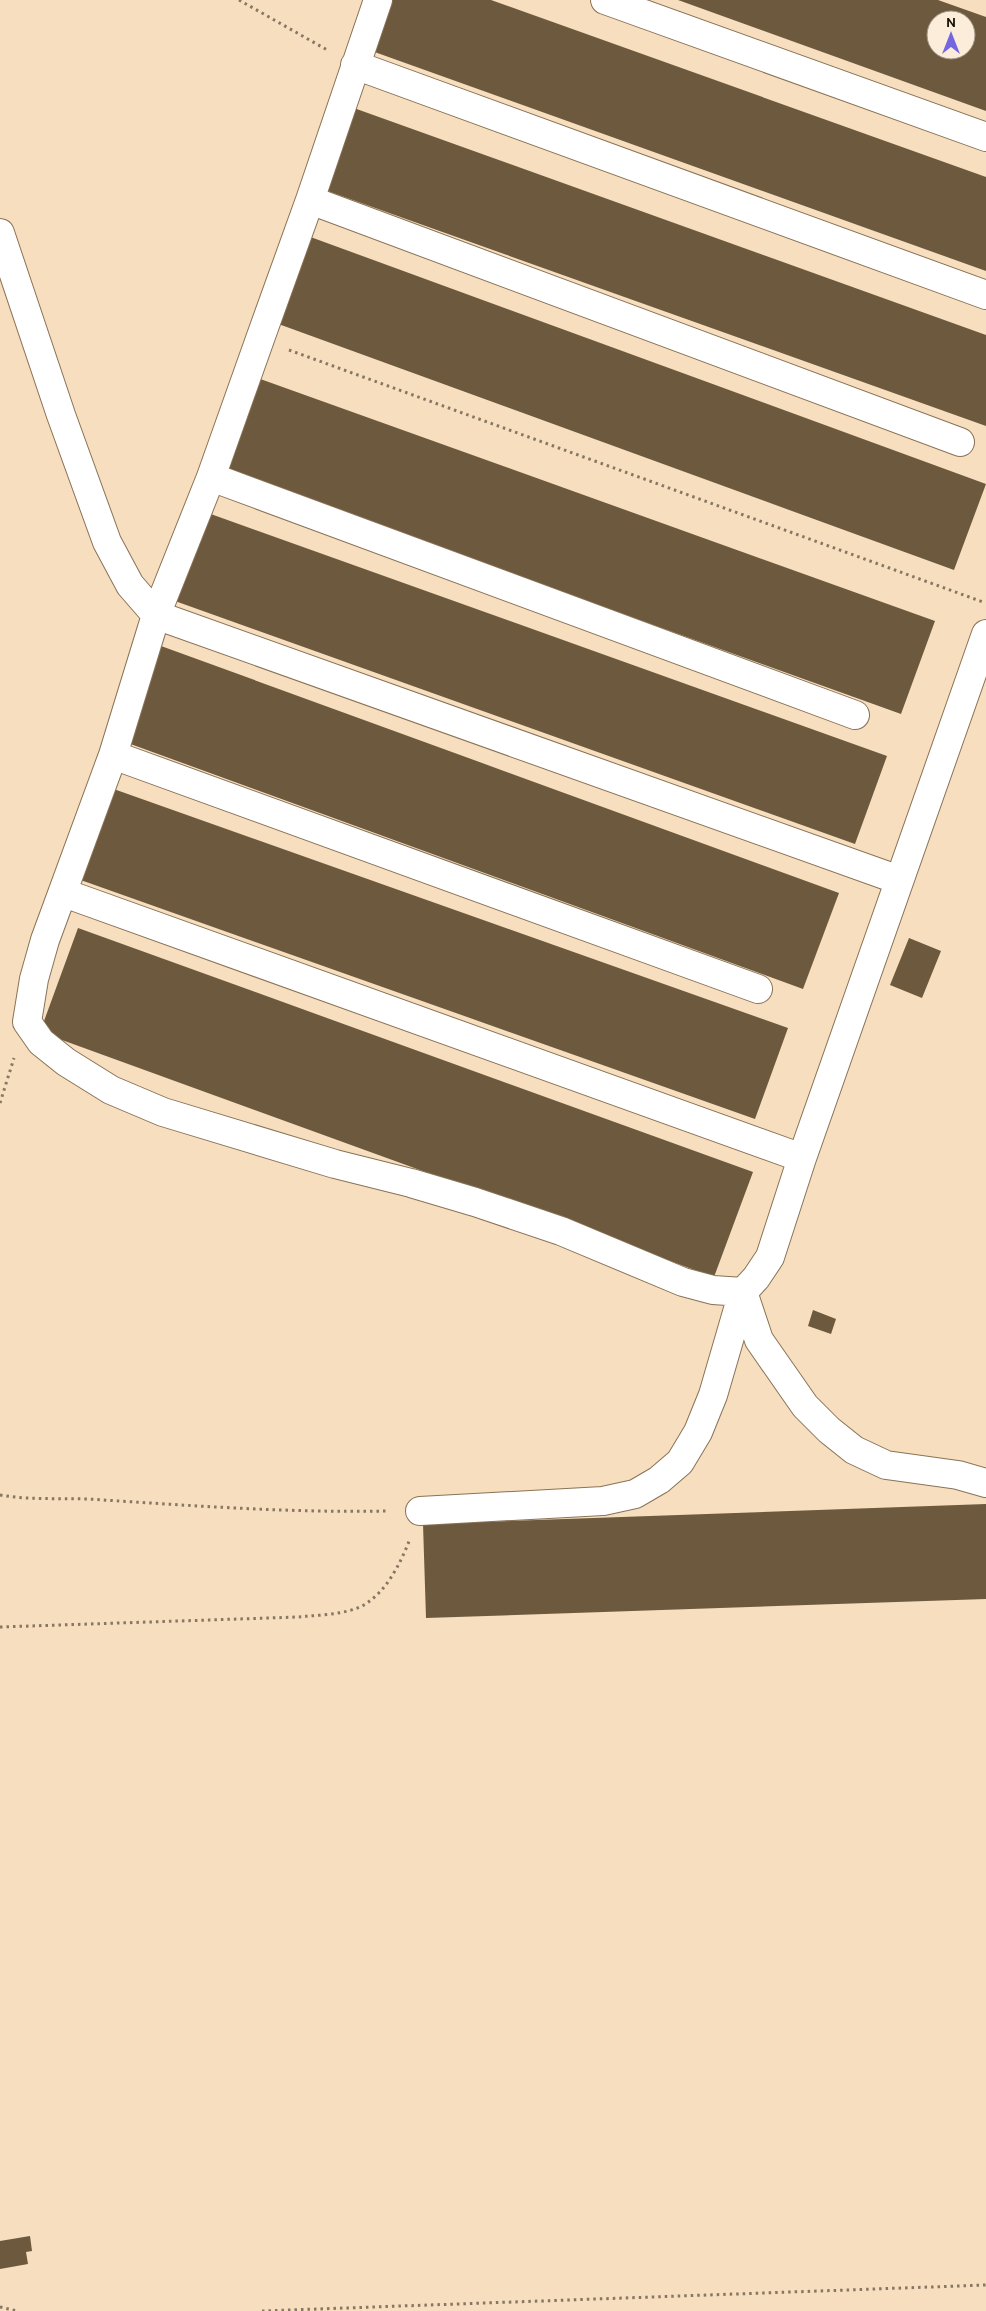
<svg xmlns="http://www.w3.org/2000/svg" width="986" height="2311" font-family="Overpass,sans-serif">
<rect width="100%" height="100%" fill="#f6debf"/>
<path fill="#6d593d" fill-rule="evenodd" d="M 387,0 L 491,0 L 986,177 L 986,271 L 369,50 Z
M 678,0 L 938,0 L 986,17 L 986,111 ZM 936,20 L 966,20 L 966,50 L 936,50 Z
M 351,107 L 986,335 L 986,426 L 322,189 Z
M 305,235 L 986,484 L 954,570 L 273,322 Z
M 252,376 L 935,621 L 901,714 L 219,469 Z
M 208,513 L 887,756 L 855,844 L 175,601 Z
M 161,646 L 839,893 L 803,989 L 125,742 Z
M 108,787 L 788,1028 L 755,1119 L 75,878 Z
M 78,928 L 753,1172 L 714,1277 L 40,1032 Z
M 909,938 L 941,951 L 922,998 L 890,985 Z
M 813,1310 L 836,1319 L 831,1334 L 808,1326 Z
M 986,1504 L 986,1599 L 426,1618 L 423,1524 Z
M 30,2236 L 32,2251 L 26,2252 L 28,2264 L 0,2269 L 0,2241 Z"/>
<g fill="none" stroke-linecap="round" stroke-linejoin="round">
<defs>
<path id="minor" d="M 378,0 L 310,200 L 260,339 L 211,477 L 156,615 L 113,755 L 45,940 L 34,979 L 27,1022 L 41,1042 L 66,1062 L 111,1090 L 163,1112 L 335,1164 L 411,1183 L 475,1202 L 561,1231 L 683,1282 L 713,1290 L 743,1292 L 756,1278 L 770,1257 L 802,1158 L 986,634
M 605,0 L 986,137
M 355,65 L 986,295
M 310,200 L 960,442
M 0,233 L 61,415 L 107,542 L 130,585 L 156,615 L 899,880
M 211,477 L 855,715
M 113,755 L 758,989
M 64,893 L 802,1158
M 743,1292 L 759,1340 L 805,1406 L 829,1430 L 854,1450 L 886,1465 L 958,1475 L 986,1483
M 420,1511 L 603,1501 L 635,1494 L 659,1480 L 680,1462 L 698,1432 L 713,1395 L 743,1292"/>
</defs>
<use href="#minor" stroke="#897357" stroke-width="30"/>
<path stroke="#867662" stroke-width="3" stroke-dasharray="2.5 4" stroke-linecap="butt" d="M 239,0 L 329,51
M 289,350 L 983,602
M 0,1103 L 14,1058
M 0,1495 C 34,1501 69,1497 103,1500 C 198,1506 293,1513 389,1511
M 0,1627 L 298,1617 C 318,1615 341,1615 360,1607 C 386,1594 400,1564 410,1539
M 0,2307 L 17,2311
M 262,2311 L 986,2285"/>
<use href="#minor" stroke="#fff" stroke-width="28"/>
</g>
<g transform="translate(951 35)"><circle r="24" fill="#fbedda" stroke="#a09585"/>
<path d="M0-4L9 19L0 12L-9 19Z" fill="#7466e1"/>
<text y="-8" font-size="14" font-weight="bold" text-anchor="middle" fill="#181005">N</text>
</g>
</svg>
